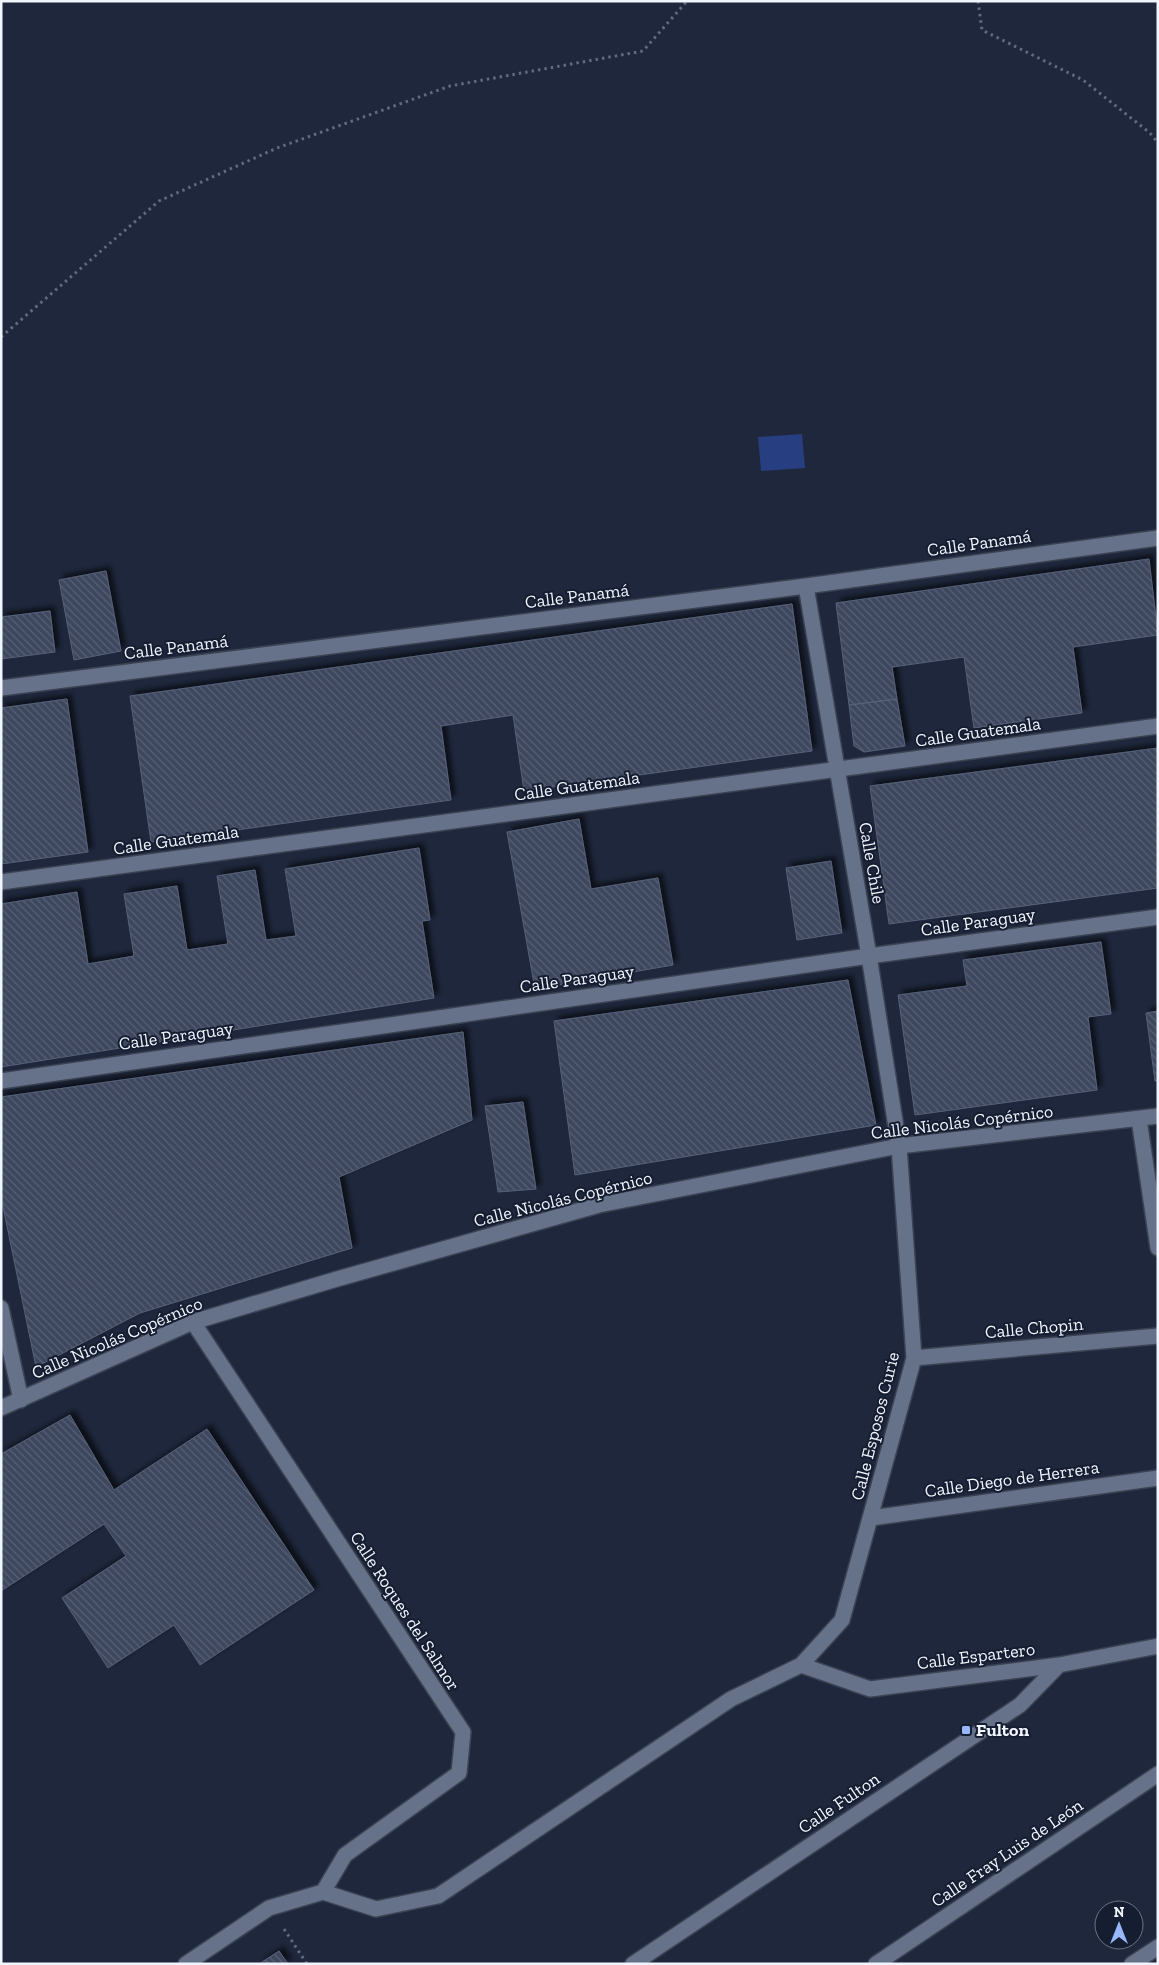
<svg xmlns="http://www.w3.org/2000/svg" width="1159" height="1965" font-family="'Zilla Slab',serif">
<defs>
<pattern id="building-back-hatch" width="6" height="6" patternUnits="userSpaceOnUse" patternTransform="scale(1.25)"><rect width="6" height="6" fill="#3c465d"/><path d="M-1 5l2 2M0 0l6 6M5-1l2 2" fill="none" stroke="#596175"/></pattern>
<filter id="shadow"><feDropShadow dx="4.5" dy="-4.5" stdDeviation="2.5" flood-color="#0009"/></filter>
</defs>
<rect width="100%" height="100%" fill="#1e273c"/>
<path fill="#273e80" d="M 802,434 L 805,468 L 761,471 L 758,437 Z"/>
<path fill="url(#building-back-hatch)" stroke="#57617a" filter="url(#shadow)" d="M 1149,559 L 1158,635 L 1073,647 L 1082,713 L 974,728 L 964,657 L 892,667 L 897,699 L 849,705 L 836,603 Z
M 106,571 L 121,651 L 74,660 L 59,580 Z
M 792,604 L 812,751 L 524,791 L 513,715 L 441,726 L 451,800 L 151,842 L 130,696 Z
M 50,611 L 55,652 L 1,659 L 1,617 Z
M 67,699 L 88,852 L 1,864 L 1,708 Z
M 897,699 L 905,746 L 864,752 L 854,746 L 849,705 Z
M 1158,748 L 1158,888 L 889,924 L 870,786 Z
M 579,819 L 591,889 L 658,878 L 673,965 L 535,989 L 507,832 Z
M 419,848 L 430,920 L 422,921 L 434,998 L 1,1067 L 1,904 L 77,892 L 88,964 L 134,956 L 124,894 L 177,886 L 187,950 L 228,944 L 217,876 L 255,870 L 266,940 L 296,936 L 285,869 Z
M 831,861 L 842,933 L 797,940 L 786,868 Z
M 1101,942 L 1111,1014 L 1088,1017 L 1097,1090 L 915,1115 L 898,995 L 967,986 L 963,960 Z
M 848,980 L 876,1125 L 575,1175 L 554,1021 Z
M 1158,1011 L 1158,1081 L 1155,1081 L 1146,1013 Z
M 463,1032 L 472,1120 L 339,1177 L 352,1248 L 140,1313 L 36,1367 L 1,1197 L 1,1097 Z
M 523,1102 L 536,1189 L 498,1192 L 485,1106 Z
M 70,1415 L 114,1490 L 207,1429 L 314,1590 L 200,1665 L 174,1625 L 108,1668 L 62,1598 L 126,1556 L 104,1524 L 1,1591 L 1,1454 Z
M 279,1951 L 288,1964 L 259,1964 Z"/>
<g fill="none" stroke-linecap="round" stroke-linejoin="round">
<defs>
<path id="street" d="M 1,688 L 806,586 L 1158,538
M 1,882 L 1158,726
M 1,1081 L 869,956 L 1158,917
M 1139,1119 L 1158,1248
M 1,1308 L 21,1400
M 193,1322 L 463,1732 L 459,1773 L 345,1855 L 323,1892
M 914,1358 L 1158,1336
M 1,1408 L 193,1322 L 337,1279 L 599,1205 L 899,1146 L 1158,1116
M 871,1518 L 1158,1478
M 801,1665 L 870,1689 L 1059,1665 L 1158,1646
M 186,1964 L 269,1908 L 323,1892 L 376,1909 L 438,1896 L 731,1699 L 801,1665 L 842,1620 L 914,1358 L 899,1146 L 869,956 L 806,586
M 633,1964 L 1020,1705 L 1059,1665
M 876,1964 L 1158,1774
M 1132,1964 L 1158,1947"/>
</defs>
<use href="#street" stroke="#3b4252" stroke-width="18"/>
<path stroke="#626a7b" stroke-width="3" stroke-dasharray="2.5 4" stroke-linecap="butt" d="M 978,1 L 982,30 L 1083,80 L 1150,133 L 1158,143
M 1,337 L 159,201 L 277,148 L 450,86 L 643,51 L 687,1
M 284,1929 L 307,1964"/>
<use href="#street" stroke="#66718a" stroke-width="15"/>
</g>
<rect fill="#98b6fd" stroke="#151d31" stroke-width="2" x="961" y="1725" width="10" height="10" rx="2.5"/>
<g text-anchor="middle" stroke-width="4" stroke-linejoin="round" paint-order="stroke">
<g font-size="18" fill="#f1f5fe" stroke="#151d31">
<text transform="translate(979 543) rotate(-8)" y="6">Calle Panamá</text>
<text transform="translate(577 596) rotate(-7)" y="6">Calle Panamá</text>
<text transform="translate(176 647) rotate(-7)" y="6">Calle Panamá</text>
<text transform="translate(978 732) rotate(-8)" y="6">Calle Guatemala</text>
<text transform="translate(577 786) rotate(-8)" y="6">Calle Guatemala</text>
<text transform="translate(176 840) rotate(-8)" y="6">Calle Guatemala</text>
<text transform="translate(872 863) rotate(80)" y="6">Calle Chile</text>
<text transform="translate(978 922) rotate(-8)" y="6">Calle Paraguay</text>
<text transform="translate(577 979) rotate(-8)" y="6">Calle Paraguay</text>
<text transform="translate(176 1036) rotate(-8)" y="6">Calle Paraguay</text>
<text transform="translate(962 1122) rotate(-7)" y="6">Calle Nicolás Copérnico</text>
<text transform="translate(563 1199) rotate(-14)" y="6">Calle Nicolás Copérnico</text>
<text transform="translate(1034 1328) rotate(-5)" y="6">Calle Chopin</text>
<text transform="translate(117 1338) rotate(-23)" y="6">Calle Nicolás Copérnico</text>
<text transform="translate(875 1426) rotate(-76)" y="6">Calle Esposos Curie</text>
<text transform="translate(1012 1479) rotate(-8)" y="6">Calle Diego de Herrera</text>
<text transform="translate(405 1611) rotate(57)" y="6">Calle Roques del Salmor</text>
<text transform="translate(976 1656) rotate(-7)" y="6">Calle Espartero</text>
<text transform="translate(839 1803) rotate(-34)" y="6">Calle Fulton</text>
<text transform="translate(1007 1853) rotate(-34)" y="6">Calle Fray Luis de León</text>
</g>
<g font-size="18" font-weight="bold" fill="#f1f5fe" stroke="#151d31" text-anchor="start">
<text x="976" y="1736">Fulton</text>
</g>
</g>
<rect width="1159" height="1965" fill="none" stroke="#f1f5fe" stroke-width="5"/>
<g transform="translate(1119 1925)"><circle r="24" fill="#151d31" stroke="#6d7383"/>
<path d="M0-4L9 19L0 12L-9 19Z" fill="#98b6fd"/>
<text y="-8" font-size="14" font-weight="bold" text-anchor="middle" fill="#f1f5fe">N</text>
</g>
</svg>
